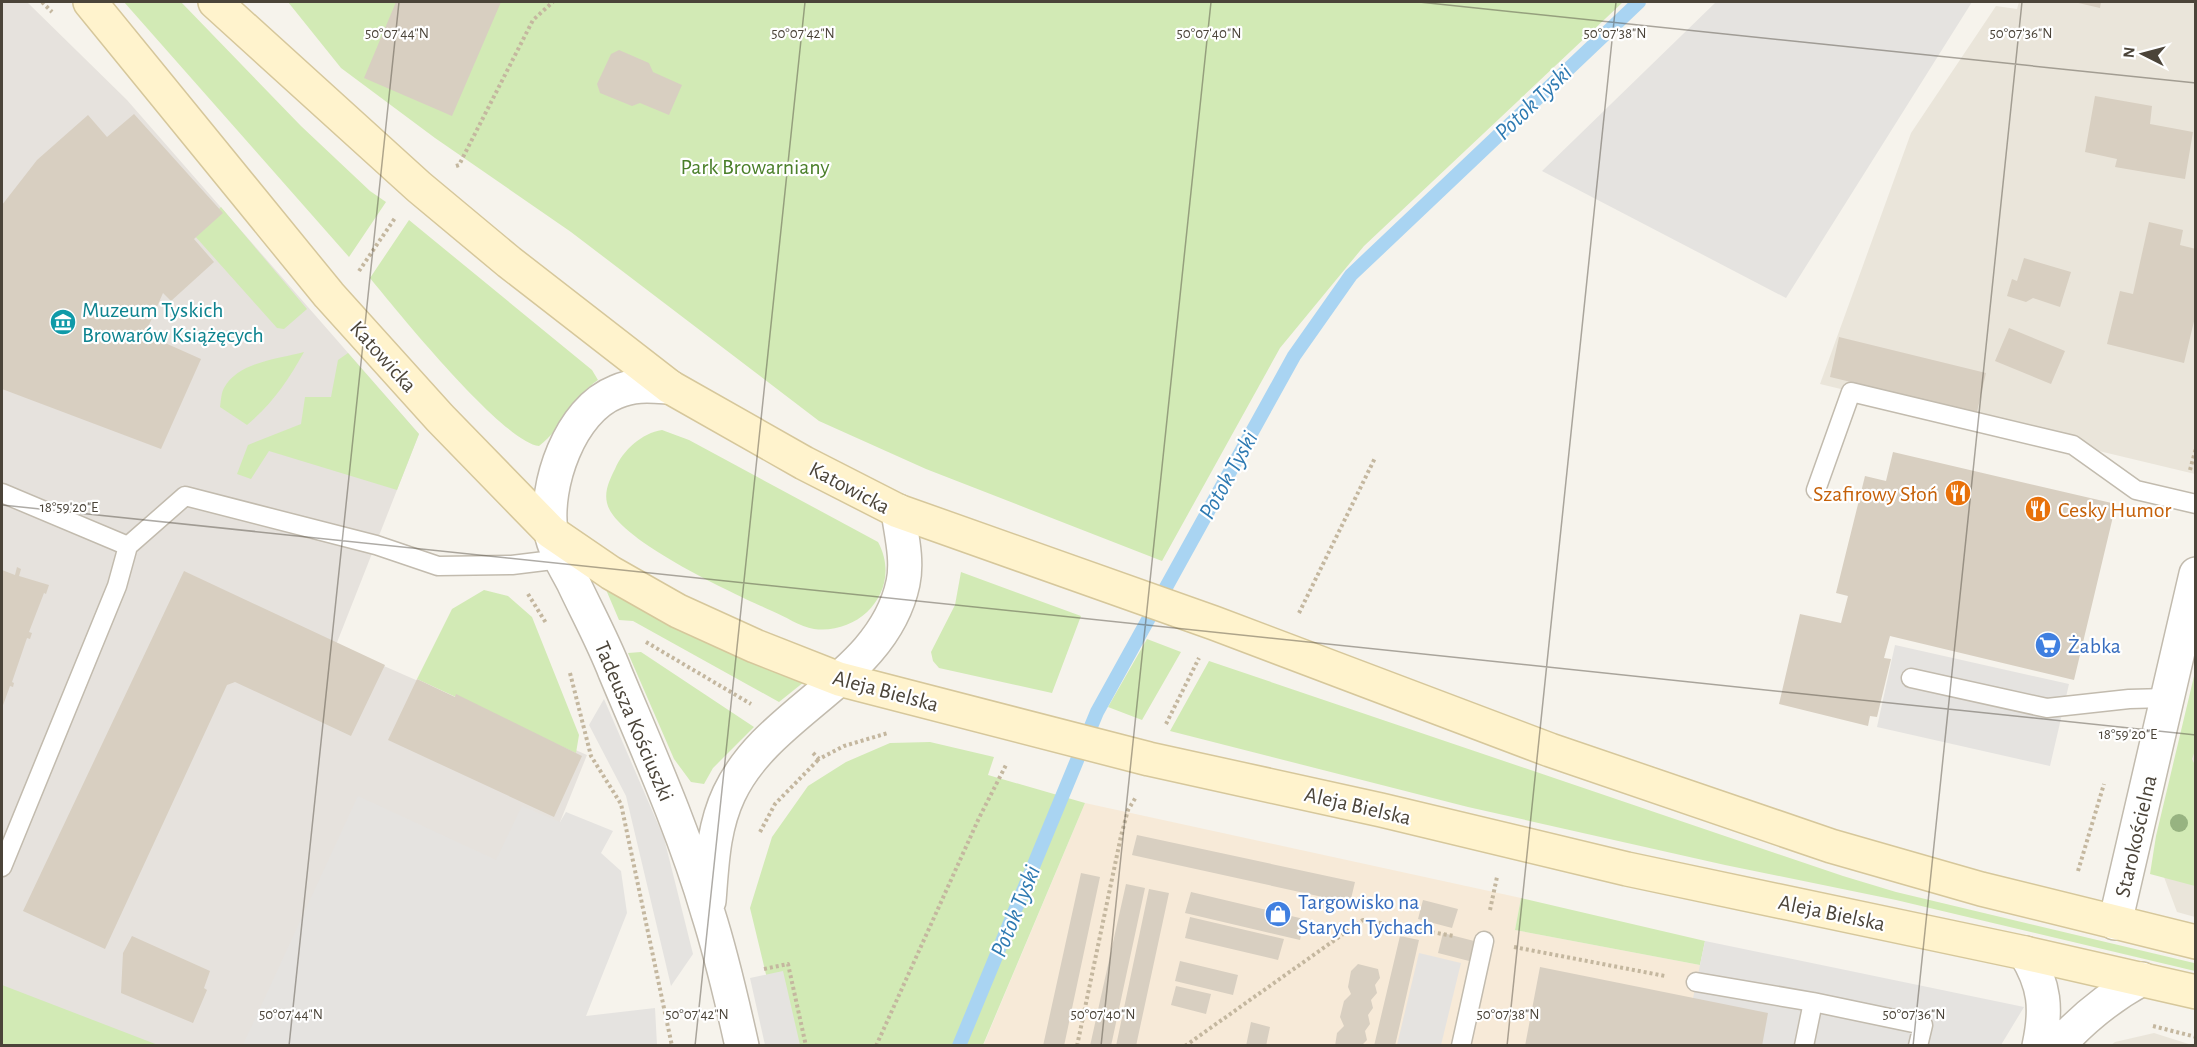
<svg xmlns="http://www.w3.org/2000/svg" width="2197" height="1047" font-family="'Alegreya Sans',sans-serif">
<rect width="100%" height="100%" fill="#f6f3ec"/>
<path fill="#eae5da" d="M 2019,2 L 2195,2 L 2195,474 L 1820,384 L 1911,133 L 1996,6 L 2017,9 Z
M 2195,693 L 2195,917 L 2177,912 L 2158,861 Z
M 2154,1033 L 2195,1046 L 2110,1046 L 2115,1042 Z"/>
<path fill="#f7ead8" d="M 1085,803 L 1521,898 L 1515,930 L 1700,965 L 1984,1046 L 983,1046 Z"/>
<path fill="#e6e2dd" d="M 2,2 L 27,2 L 127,100 L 419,434 L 336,645 L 587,755 L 560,822 L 421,1045 L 2,1046 Z"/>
<path fill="#d2eab5" d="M 124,2 L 181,2 L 301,126 L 370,191 L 386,202 L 349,257 Z
M 288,2 L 1623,2 L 1364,246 L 1280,348 L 1162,561 L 926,469 L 819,421 L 571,232 L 435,138 L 341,68 Z
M 221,207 L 307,309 L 284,329 L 277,328 L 194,235 Z
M 409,220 L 592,370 L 598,380 C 573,397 563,428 539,446 C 503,442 397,311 370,278 Z
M 304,352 C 288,381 272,404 247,425 L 220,407 C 221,401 221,393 224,388 C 238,362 278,359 304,352 Z
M 348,353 L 419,434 L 397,490 L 269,451 L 251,479 L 237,474 L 248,445 L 301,424 L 305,397 L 331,397 L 338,360 Z
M 662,430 L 689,440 L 878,542 C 903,588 862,635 814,629 C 800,627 785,616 772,611 C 737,595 615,540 607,503 C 604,491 610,479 615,469 C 623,450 642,433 662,430 Z
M 961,572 L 1081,616 L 1052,693 L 939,668 L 933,661 L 931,652 L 955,605 Z
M 604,585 L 690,636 L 804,682 L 779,702 L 633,621 L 619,620 Z
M 484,590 L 508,596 L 532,617 L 579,735 L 576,753 L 417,679 L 452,609 Z
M 1147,639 L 1181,652 L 1142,720 L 1108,707 Z
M 641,652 L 754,727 L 713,768 L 704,784 L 691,782 L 674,759 L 628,653 Z
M 1209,661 L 1843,876 L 1896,892 L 2194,963 L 2195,971 L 1896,900 L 1725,865 L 1468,807 L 1170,731 Z
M 2195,672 L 2196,748 L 2192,759 L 2196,767 L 2195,886 L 2150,874 L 2156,836 Z
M 930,742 L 994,757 L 988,775 L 1085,803 L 983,1045 L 783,1045 L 750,908 L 772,837 L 808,786 L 846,762 L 890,743 Z
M 1521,898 L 1705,941 L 1700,965 L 1515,930 Z
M 2,985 L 158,1045 L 2,1045 Z"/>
<path fill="#e5e3e0" d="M 1716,2 L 1972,2 L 1786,298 L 1542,171 Z
M 1895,645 L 2069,684 L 2050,766 L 1877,727 Z
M 604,699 L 664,838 L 693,954 L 671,986 L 626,796 L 589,725 Z
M 358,796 L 496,860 L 522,806 L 560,822 L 566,812 L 613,831 L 601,853 L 621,871 L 627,913 L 586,1016 L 655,1008 L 657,1045 L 243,1045 Z
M 1705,941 L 2024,1007 L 2001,1045 L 1762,1046 L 1693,998 Z
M 1419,953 L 1461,963 L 1441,1045 L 1397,1045 Z
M 783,971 L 800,1045 L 765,1045 L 750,978 Z"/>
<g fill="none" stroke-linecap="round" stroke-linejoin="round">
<path stroke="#a9d4f2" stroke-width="14" d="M 959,1046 L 1097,712 L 1294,356 L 1351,275 L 1639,2"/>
</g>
<path fill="#d8cfc1" d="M 396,2 L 501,2 L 452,116 L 364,78 Z
M 2074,2 L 2101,2 L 2100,8 Z
M 619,50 L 649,63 L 653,72 L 682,85 L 669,115 L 640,103 L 632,106 L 600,93 L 597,84 L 611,54 Z
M 2095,96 L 2152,106 L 2150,124 L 2193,132 L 2185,179 L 2115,167 L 2117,159 L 2085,152 Z
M 134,114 L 223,213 L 194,239 L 214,262 L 171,301 L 163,293 L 145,334 L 201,359 L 161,449 L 2,389 L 2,205 L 37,160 L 88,115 L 107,137 Z
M 2149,222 L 2183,230 L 2180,245 L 2196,249 L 2196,313 L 2184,363 L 2107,344 L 2120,291 L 2133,294 Z
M 2024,258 L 2071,272 L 2060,307 L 2033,298 L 2026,302 L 2007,296 L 2012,279 L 2017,281 Z
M 2009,328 L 2065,351 L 2051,384 L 1995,361 Z
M 1839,337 L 1986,373 L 1977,412 L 1830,377 Z
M 1893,452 L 2116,504 L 2074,680 L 1890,636 L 1884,658 L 1891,659 L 1877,717 L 1870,716 L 1868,726 L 1779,704 L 1800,614 L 1841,623 L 1848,596 L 1836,593 L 1865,476 L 1886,481 Z
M 17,567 L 21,569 L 19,576 L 49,585 L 46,594 L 44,593 L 29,632 L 32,633 L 30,639 L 27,638 L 12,682 L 14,683 L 13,687 L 10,686 L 2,708 L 2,570 L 15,575 Z
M 184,571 L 385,665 L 351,736 L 235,682 L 227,685 L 105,949 L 23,911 Z
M 417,679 L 455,697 L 456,694 L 582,756 L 554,817 L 388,740 Z
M 1137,835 L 1355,882 L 1350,903 L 1132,855 Z
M 1081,873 L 1100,877 L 1064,1046 L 1043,1046 Z
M 1126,884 L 1145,888 L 1111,1046 L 1090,1046 Z
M 1149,889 L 1169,893 L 1136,1046 L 1116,1046 Z
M 1191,892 L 1304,919 L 1300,940 L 1185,913 Z
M 1423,900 L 1458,909 L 1452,928 L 1418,919 Z
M 1190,917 L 1284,939 L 1278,960 L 1185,938 Z
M 1443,933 L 1478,942 L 1473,962 L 1438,953 Z
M 132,936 L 210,971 L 204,988 L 207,990 L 193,1023 L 121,993 L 123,953 Z
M 1400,936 L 1419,940 L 1395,1046 L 1374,1046 Z
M 1180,961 L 1238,975 L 1233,995 L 1175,981 Z
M 1358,964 L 1378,969 L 1380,978 L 1375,985 L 1377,993 L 1371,1000 L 1373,1008 L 1368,1015 L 1370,1024 L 1365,1031 L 1367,1040 L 1361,1046 L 1335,1046 L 1337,1033 L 1344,1026 L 1340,1017 L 1344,1001 L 1351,994 L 1348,987 L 1351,971 Z
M 1540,967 L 1768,1013 L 1762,1046 L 1525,1046 Z
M 1176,986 L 1211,994 L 1206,1014 L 1171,1005 Z
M 1251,1022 L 1270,1027 L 1266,1046 L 1246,1046 Z"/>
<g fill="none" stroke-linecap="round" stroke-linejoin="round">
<defs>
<path id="service" d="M 1816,490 L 1851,392 L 2073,445 L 2136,490 L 2196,504
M 2,493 L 128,546 L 185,496 L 376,545 L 438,566 L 512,565 L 561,559
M 1911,678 L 2047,708 L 2129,699 L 2167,698
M 2,867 L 117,586 L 128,546
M 1696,982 L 1813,1002
M 1461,1046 L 1484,941
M 1804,1046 L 1813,1002 L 1923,1025 L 1918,1046"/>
<path id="minor" d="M 670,387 C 651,386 634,384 616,392 C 570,410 544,485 551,532 C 554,549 565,567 573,582 C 587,612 603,641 615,672 C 648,751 684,831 708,913 C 722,957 732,1001 742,1046
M 709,901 C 712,864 713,828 729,794 C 768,710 883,678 903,583 C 908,560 901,533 898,511
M 2115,923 L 2196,574
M 2025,953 C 2045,985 2047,1009 2039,1046
M 2058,1046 C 2083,1018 2109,997 2142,979"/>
<path id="secondary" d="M 90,2 L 329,295 L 440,418 L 551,532 L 611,573 L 678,611 L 755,646 L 839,679 L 1149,759 L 1381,810 L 1627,869 L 2025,953 L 2196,992
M 215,2 L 419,187 L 509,262 L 670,387 L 804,463 L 898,511 L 1214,623 L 1550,750 L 1831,846 L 1981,889 L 2196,942"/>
</defs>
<use href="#service" stroke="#c2bbae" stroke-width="21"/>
<use href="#minor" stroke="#c2bbae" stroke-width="36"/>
<use href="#secondary" stroke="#d6c79b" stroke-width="36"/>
<path stroke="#c4b79f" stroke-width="4" stroke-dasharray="3 3" stroke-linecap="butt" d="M 42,2 L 52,12
M 456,166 L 459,165 L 533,20 L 553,2
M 359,271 L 395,218
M 2190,470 L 2196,448
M 528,594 L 546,623
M 1299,613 L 1375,458
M 646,642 L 751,704
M 570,673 L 591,756 L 621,804 L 672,1046
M 1166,724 L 1199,658
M 813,753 L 819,759 L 844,746 L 888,733
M 760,832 L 775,804 L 819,759
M 2078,871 L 2104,784
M 1490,910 L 1497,877
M 1514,947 L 1665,976
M 764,969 L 788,964 L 806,1046
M 2153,1026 L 2196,1037
M 876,1046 L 979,818 L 1007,763
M 1077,1046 L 1121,836 L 1128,810 L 1136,797
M 1185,1046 L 1363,920 L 1454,936"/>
<use href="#service" stroke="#fff" stroke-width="18"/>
<use href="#minor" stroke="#fff" stroke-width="33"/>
<use href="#secondary" stroke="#fff3cd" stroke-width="33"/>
</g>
<circle fill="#97b381" cx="2179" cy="823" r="9"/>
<path fill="none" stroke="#4b4439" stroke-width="1.5" stroke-opacity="0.45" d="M 1419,2 L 2196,83M 2,505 L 2196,735M 289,1046 L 399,2M 695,1046 L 805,2M 1101,1046 L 1211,2M 1507,1046 L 1616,2M 1913,1046 L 2022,2"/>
<defs>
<symbol id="museum-disc" viewBox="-11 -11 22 22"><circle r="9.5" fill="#0f9aa8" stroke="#fff"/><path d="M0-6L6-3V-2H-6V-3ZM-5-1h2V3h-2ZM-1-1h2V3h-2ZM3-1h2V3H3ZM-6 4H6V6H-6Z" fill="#fff"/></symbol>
<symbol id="restaurant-disc" viewBox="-11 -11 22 22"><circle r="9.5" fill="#e8710a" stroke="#fff"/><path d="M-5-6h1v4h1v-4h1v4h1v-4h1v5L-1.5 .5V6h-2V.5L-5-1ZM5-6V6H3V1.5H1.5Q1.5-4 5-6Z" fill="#fff"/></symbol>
<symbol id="supermarket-disc" viewBox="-11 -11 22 22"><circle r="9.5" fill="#3f7fe0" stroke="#fff"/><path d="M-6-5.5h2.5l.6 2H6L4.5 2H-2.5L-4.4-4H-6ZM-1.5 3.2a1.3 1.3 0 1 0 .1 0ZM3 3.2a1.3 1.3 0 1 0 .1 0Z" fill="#fff"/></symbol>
<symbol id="shop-disc" viewBox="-11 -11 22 22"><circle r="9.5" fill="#3f7fe0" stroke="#fff"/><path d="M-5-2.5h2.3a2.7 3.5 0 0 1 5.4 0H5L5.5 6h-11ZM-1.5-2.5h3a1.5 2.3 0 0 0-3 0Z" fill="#fff"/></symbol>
</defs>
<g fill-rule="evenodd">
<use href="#museum-disc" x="48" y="307" width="30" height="30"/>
<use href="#restaurant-disc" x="1943" y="478" width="30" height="30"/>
<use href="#restaurant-disc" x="2023" y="494" width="30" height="30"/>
<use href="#supermarket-disc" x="2033" y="630" width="30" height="30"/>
<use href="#shop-disc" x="1263" y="899" width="30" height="30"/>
</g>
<g text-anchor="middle" stroke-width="4.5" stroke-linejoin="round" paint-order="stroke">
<g font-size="22" fill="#4a7f2a" stroke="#fff">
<text x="755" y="174">Park Browarniany</text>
</g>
<g font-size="22" fill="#0d838f" stroke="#fff" text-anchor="start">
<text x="82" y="317">Muzeum Tyskich<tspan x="82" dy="25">Browarów Książęcych</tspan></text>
</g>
<g font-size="22" fill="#4b4439" stroke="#fff">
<text transform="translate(384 356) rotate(48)" y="8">Katowicka</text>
<text transform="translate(850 487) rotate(28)" y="8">Katowicka</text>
<text transform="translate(886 690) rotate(15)" y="8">Aleja Bielska</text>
<text transform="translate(635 721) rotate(67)" y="8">Tadeusza Kościuszki</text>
<text transform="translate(1358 805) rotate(13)" y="8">Aleja Bielska</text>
<text transform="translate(2135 836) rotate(-77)" y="8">Starokościelna</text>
<text transform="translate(1832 912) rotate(12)" y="8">Aleja Bielska</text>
</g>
<g font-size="22" fill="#c56008" stroke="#fff" text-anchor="end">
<text x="1938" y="501">Szafirowy Słoń</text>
<text x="2058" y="517" text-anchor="start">Cesky Humor</text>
</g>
<g font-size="22" fill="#366cbe" stroke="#fff" text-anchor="start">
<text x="2068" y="653">Żabka</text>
<text x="1298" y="909">Targowisko na<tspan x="1298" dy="25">Starych Tychach</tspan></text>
</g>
<g font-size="24" font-style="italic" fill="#2e7ab2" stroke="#fff">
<text transform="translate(1533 102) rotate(-44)" y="8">Potok Tyski</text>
<text transform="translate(1228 475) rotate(-61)" y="8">Potok Tyski</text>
<text transform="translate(1015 911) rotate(-68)" y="8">Potok Tyski</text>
</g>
</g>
<g font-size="15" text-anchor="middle" fill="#4b4439" stroke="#fff" stroke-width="4.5" stroke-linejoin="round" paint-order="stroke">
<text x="397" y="38">50°07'44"N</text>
<text x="803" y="38">50°07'42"N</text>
<text x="1209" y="38">50°07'40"N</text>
<text x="1615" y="38">50°07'38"N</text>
<text x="2021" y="38">50°07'36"N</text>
<text x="69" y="512">18°59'20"E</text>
<text x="2128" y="739">18°59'20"E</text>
<text x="291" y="1019">50°07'44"N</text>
<text x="697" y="1019">50°07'42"N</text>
<text x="1103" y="1019">50°07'40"N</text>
<text x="1508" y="1019">50°07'38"N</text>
<text x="1914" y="1019">50°07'36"N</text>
</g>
<rect width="2197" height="1047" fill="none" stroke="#4b4439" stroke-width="6"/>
<g transform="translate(2143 54) rotate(276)" stroke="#ffffff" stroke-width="4.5" paint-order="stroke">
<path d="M0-4.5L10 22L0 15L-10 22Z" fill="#4b4439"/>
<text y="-9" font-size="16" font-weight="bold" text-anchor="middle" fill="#4b4439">N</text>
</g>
</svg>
